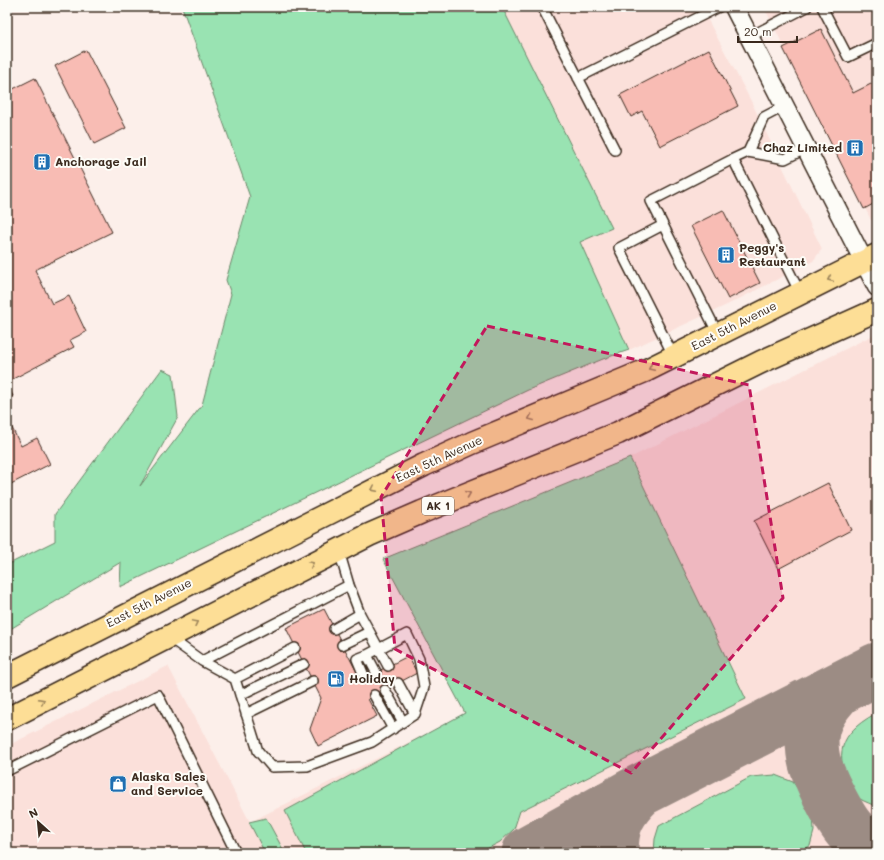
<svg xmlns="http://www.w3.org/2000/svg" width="884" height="860" font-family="Mali,sans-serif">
<rect width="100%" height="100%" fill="#fcefea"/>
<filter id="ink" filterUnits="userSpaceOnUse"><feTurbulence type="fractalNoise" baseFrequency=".025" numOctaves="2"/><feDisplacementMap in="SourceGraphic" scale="8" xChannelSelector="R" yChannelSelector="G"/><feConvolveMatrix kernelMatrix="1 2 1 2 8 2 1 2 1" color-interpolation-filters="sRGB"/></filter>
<g filter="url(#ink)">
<path fill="#fbe0da" d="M 502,7 L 701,7 L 751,101 L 822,249 L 813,261 L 727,305 L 629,350 L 580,242 L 612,228 Z
M 764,7 L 877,7 L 877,221 L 871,220 Z
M 877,333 L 877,853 L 7,853 L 7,746 L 168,666 L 250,822 L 465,714 L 383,559 L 630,458 Z"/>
<path fill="#99e3b2" stroke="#6a8668" d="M 182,7 L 502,7 L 612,228 L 580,242 L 629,350 L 603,359 L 528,390 L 120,587 L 121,562 L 7,631 L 7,565 L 55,541 L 55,514 L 162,369 L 173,374 L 178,417 L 140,486 L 202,405 L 231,294 L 226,280 L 250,197 Z
M 630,458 L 746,699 L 520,811 L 514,829 L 500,842 L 479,853 L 306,853 L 285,811 L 465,713 L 383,559 Z
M 877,713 L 877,807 C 872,804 865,802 860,799 C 856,796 853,788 850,783 C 831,750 846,729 877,713 Z
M 775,775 L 793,782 L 813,811 L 814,831 L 810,846 L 796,853 L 654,853 L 655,839 L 659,826 L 751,777 Z
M 266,818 L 285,853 L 265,853 L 249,822 Z"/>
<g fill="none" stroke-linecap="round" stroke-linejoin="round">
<path stroke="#9c8c84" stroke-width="53" d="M 838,689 C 825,703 813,718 812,739 C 812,749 813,760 817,769 C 823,785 842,825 855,835 C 861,840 870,843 877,846
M 528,853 L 639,791 L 877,669
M 612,853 C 612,824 619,811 639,791"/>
</g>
<path fill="#f8bcb4" stroke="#3b2a1e" d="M 821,29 L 853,93 L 877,81 L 877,202 L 864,209 L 783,48 Z
M 709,49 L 738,106 L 660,146 L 642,111 L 631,117 L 620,95 Z
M 86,50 L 126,128 L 94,144 L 55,66 Z
M 35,78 L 112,232 L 35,270 L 52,304 L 69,296 L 86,332 L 70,340 L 74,347 L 7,382 L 7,92 Z
M 723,210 L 760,283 L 728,299 L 691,226 Z
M 7,384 L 13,396 L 7,399 Z
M 7,418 L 21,446 L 37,438 L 50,464 L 7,486 Z
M 828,483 L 851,530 L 778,569 L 754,521 Z
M 324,609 L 361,680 L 408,656 L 417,673 L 368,699 L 377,716 L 318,746 L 310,729 L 321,698 L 286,628 Z"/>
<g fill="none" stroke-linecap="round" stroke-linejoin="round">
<defs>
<path id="lane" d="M 542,7 L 615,150
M 822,7 L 848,57 L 877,43
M 749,37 L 807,7
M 578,78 L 719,7
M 748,152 L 785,159 L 807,148
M 733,159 L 748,152 L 764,117 L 785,106
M 663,225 L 619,248 L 674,357
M 718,334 L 651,201 L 733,159 L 800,293
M 360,614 L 388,666
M 334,629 L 360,614 L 349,585 L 339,551
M 170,638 L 202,661 L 235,679 L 295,648
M 342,645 L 369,632
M 202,661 L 349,585
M 376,672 L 367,655 L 407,634 L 419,659 L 424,687 L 415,714
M 365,678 L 357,659 L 367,655
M 235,679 L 258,751 L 272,767 L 307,766 L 372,742 L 415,714 L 398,683
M 385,690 L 403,722
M 240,695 L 304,664
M 374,695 L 393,729
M 246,714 L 313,681
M 7,771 L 158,695 L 236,853"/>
<path id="street" d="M 734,7 L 877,287"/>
<path id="highway" d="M 7,676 L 424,465 L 472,443 L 647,370 L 877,255
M 7,719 L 369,535 L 422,512 L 618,433 L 761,362 L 877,310"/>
</defs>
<use href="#lane" stroke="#3b2a1e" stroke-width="12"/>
<use href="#street" stroke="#3b2a1e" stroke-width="21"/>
<use href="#highway" stroke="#3b2a1e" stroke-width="25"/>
<use href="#lane" stroke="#fdfcf7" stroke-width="9"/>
<use href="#street" stroke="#fdfcf7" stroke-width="18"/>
<use href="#highway" stroke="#fdde96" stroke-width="22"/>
</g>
<defs><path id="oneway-chevron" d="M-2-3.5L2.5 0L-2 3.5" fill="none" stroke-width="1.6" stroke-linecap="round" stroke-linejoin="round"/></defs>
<g stroke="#9c845a">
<use href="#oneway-chevron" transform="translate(830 279) rotate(156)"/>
<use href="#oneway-chevron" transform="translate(651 368) rotate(155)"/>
<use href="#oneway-chevron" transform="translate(531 418) rotate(157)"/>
<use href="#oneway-chevron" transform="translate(374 489) rotate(154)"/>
<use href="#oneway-chevron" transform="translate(468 494) rotate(-22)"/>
<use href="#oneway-chevron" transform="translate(311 564) rotate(-27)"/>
<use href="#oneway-chevron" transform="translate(195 623) rotate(-27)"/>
<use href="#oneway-chevron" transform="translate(42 701) rotate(-27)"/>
</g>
</g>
<path fill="#c2185b" fill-opacity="0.2" stroke="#c2185b" stroke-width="3" stroke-dasharray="8 5" stroke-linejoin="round" d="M 487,326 L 749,385 L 783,598 L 631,773 L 395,649 L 381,497 Z"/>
<defs>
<symbol id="building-square" viewBox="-11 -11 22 22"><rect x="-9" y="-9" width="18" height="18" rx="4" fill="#1f6fb2" stroke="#fdfcf7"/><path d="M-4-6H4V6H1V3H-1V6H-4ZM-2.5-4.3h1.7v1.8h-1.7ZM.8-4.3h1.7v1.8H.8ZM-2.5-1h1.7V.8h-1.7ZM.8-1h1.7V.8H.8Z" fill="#fff"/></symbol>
<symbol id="fuel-square" viewBox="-11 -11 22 22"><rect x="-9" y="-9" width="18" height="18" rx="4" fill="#1f6fb2" stroke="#fdfcf7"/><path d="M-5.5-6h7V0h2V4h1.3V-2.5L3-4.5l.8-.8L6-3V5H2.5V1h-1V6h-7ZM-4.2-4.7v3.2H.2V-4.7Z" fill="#fff"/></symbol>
<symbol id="shop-square" viewBox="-11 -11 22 22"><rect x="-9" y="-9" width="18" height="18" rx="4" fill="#1f6fb2" stroke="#fdfcf7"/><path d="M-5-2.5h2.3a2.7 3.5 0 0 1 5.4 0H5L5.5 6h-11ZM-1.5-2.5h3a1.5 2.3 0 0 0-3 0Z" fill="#fff"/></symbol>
</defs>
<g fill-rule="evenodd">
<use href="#building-square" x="845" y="138" width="20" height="20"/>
<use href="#building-square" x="32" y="152" width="20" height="20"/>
<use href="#building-square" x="716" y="245" width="20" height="20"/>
<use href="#fuel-square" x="326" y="669" width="20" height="20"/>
<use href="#shop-square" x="108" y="774" width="20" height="20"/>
</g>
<g text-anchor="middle" stroke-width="4" stroke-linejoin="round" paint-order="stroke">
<rect fill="#fdfcf7" stroke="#75695f" stroke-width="1" x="422" y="497" width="32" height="18" rx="3"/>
<g font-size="11" font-weight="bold" fill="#3b2a1e">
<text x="438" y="510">AK 1</text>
</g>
<g font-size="12" font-weight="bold" fill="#3b2a1e" stroke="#fdfcf7" text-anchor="start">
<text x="842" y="152" text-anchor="end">Chaz Limited</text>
<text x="55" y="166">Anchorage Jail</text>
<text x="739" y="252">Peggy's<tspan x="739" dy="14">Restaurant</tspan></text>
<text x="349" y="683">Holiday</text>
<text x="131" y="781">Alaska Sales<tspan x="131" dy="14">and Service</tspan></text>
</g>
<g font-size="12" fill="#3b2a1e" stroke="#fdfcf7">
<text transform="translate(734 326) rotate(-27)" y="4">East 5th Avenue</text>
<text transform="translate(439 459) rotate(-25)" y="4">East 5th Avenue</text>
<text transform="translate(149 603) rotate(-27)" y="4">East 5th Avenue</text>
</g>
</g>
<rect width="884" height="860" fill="none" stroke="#fdfcf7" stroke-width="24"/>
<rect x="12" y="12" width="860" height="836" fill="none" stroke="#3b2a1e" stroke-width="1.5" filter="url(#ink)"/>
<g transform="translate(38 822) rotate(333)" stroke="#fdfcf7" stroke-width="3" paint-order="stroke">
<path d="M0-3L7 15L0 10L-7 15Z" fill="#3b2a1e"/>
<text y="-6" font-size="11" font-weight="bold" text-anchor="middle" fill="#3b2a1e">N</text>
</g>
<path d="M738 36v6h59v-6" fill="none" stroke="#3b2a1e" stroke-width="2"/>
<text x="744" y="36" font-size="12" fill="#3b2a1e" stroke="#fdfcf7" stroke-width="3" paint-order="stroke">20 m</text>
</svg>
